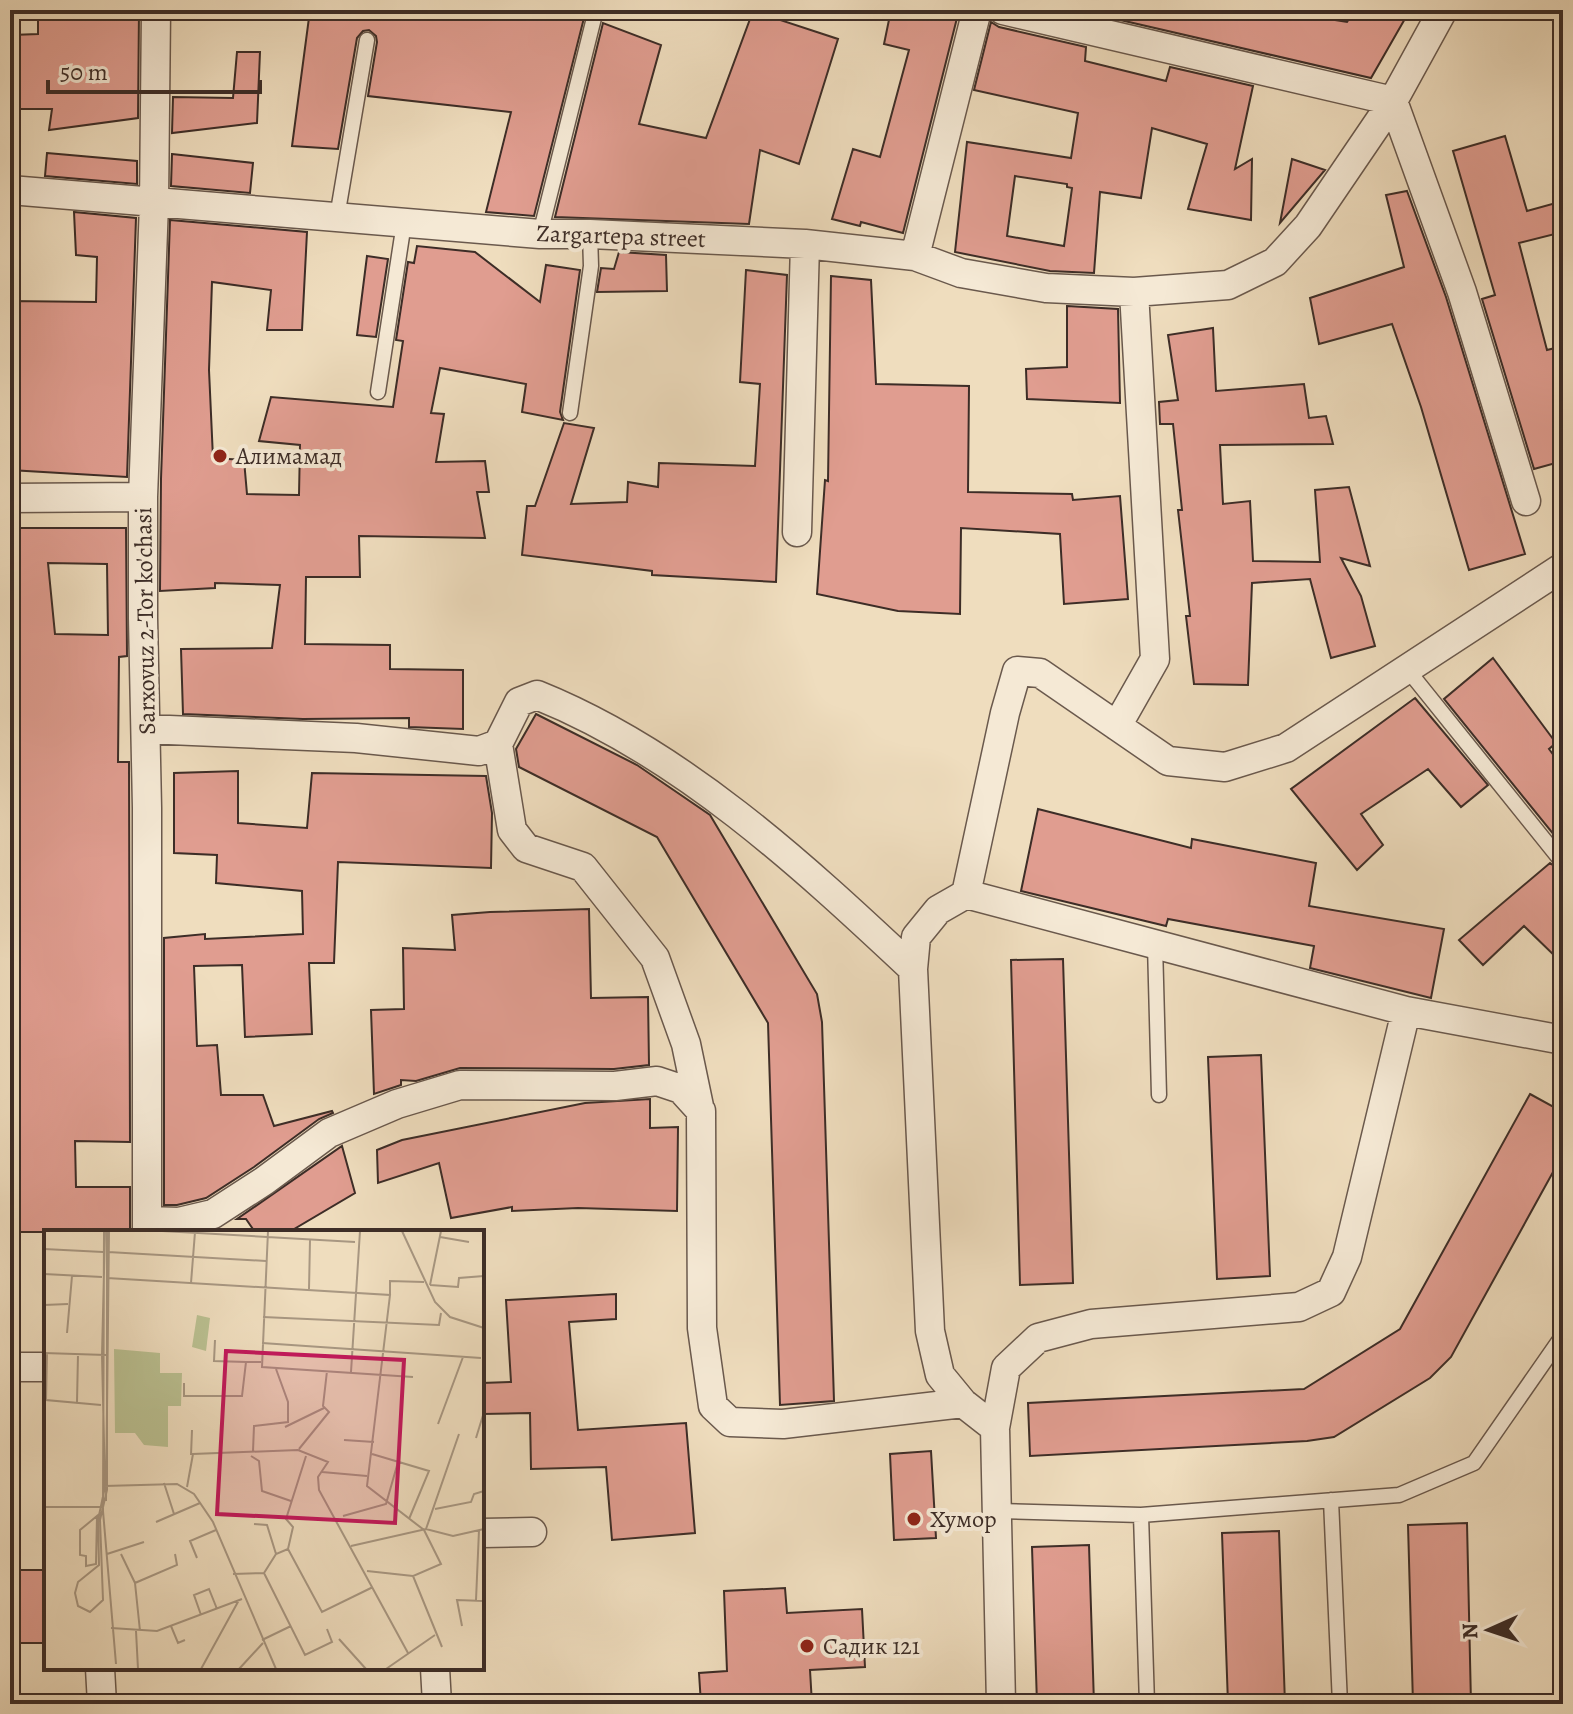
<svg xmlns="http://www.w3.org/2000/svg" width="1573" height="1714" font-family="Alegreya,serif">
<rect width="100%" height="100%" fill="#efddbe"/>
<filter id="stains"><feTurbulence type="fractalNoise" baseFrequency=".0025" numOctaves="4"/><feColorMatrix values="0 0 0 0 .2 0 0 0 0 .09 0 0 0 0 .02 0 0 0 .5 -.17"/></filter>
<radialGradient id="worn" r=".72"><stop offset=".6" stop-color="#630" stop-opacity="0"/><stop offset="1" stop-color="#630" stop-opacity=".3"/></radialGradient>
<path fill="#e09d90" stroke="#3d2d27" stroke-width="2" fill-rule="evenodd" d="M 38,10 L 139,10 L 138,118 L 49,130 L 52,109 L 10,109 L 12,35 L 38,34 Z
M 310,10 L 514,10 L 542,14 L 544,10 L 586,10 L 534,216 L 486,212 L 511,112 L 368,96 L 377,42 L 376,36 L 369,30 L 363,31 L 357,38 L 338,149 L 292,146 Z
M 891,10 L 959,10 L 903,233 L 861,222 L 860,226 L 832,219 L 853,149 L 880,157 L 909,50 L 884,44 Z
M 1091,10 L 1272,10 L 1347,22 L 1355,10 L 1410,10 L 1371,78 L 1090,13 Z
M 753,11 L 838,39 L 799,164 L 760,150 L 749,224 L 555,217 L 603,23 L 661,45 L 639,124 L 706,138 Z
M 991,22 L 999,27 L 1086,47 L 1085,61 L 1166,81 L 1170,67 L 1253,86 L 1235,169 L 1252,159 L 1251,220 L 1188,209 L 1207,144 L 1152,128 L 1141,198 L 1100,192 L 1094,273 L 1050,271 L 955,252 L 967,142 L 1071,158 L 1078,113 L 974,90 ZM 1015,176 L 1067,184 L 1067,187 L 1072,188 L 1064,246 L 1007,236 Z
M 237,52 L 260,52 L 257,123 L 172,133 L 173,97 L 233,98 Z
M 1505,136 L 1527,211 L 1563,201 L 1563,232 L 1519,243 L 1547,350 L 1563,346 L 1563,461 L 1534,469 L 1482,299 L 1495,295 L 1453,151 Z
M 47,153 L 137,161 L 137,184 L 45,176 Z
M 172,154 L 253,163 L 250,193 L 171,186 Z
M 1292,159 L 1325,170 L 1280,223 Z
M 1407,191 L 1446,297 L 1525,554 L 1469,570 L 1421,407 L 1392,324 L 1319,344 L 1310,298 L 1404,267 L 1386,195 Z
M 74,212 L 136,218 L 127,477 L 10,470 L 10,301 L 96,302 L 97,257 L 76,255 Z
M 170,220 L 307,232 L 302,330 L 267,330 L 271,290 L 212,282 L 209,370 L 213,458 L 244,460 L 247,494 L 299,495 L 300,445 L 259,441 L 271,397 L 393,407 L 403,341 L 396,340 L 408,262 L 414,263 L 417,246 L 475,252 L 540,302 L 546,265 L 580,270 L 560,412 L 563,420 L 522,412 L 526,384 L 440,368 L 431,413 L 444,414 L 436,462 L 485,461 L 489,492 L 477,492 L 485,538 L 359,536 L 360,577 L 306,577 L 305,644 L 390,645 L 390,669 L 463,670 L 463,729 L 409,727 L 409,718 L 303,719 L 183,714 L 181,649 L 272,648 L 280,585 L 215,583 L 215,588 L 160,591 L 161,479 Z
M 619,252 L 666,255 L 667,291 L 597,292 L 601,268 L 614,269 Z
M 367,256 L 388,259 L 376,337 L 357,335 Z
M 746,270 L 787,275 L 776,582 L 652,575 L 652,571 L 522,555 L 527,506 L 535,506 L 564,423 L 594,428 L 571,504 L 627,502 L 628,482 L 658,487 L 659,463 L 755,466 L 760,384 L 740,382 Z
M 831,276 L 871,280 L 876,384 L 969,386 L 968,492 L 1072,494 L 1073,500 L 1120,496 L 1128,599 L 1064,604 L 1060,534 L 961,528 L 960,614 L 898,611 L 817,594 L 825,480 L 828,481 Z
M 1067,306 L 1118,309 L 1120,403 L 1027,399 L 1026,369 L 1067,367 Z
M 1213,328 L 1216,391 L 1304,384 L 1309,418 L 1326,416 L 1333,444 L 1220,445 L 1223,504 L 1250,501 L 1253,561 L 1320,562 L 1315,490 L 1349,487 L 1370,566 L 1341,558 L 1361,596 L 1375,646 L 1331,658 L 1310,579 L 1252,583 L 1248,685 L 1194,684 L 1186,616 L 1190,616 L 1178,510 L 1182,510 L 1173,424 L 1160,424 L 1159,402 L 1178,400 L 1168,335 Z
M 10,528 L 126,528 L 127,656 L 119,657 L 118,762 L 129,762 L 130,1142 L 75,1141 L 76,1187 L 130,1187 L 130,1232 L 10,1232 ZM 48,563 L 107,564 L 108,635 L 55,634 Z
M 1493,658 L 1556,743 L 1549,749 L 1563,768 L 1563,846 L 1444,699 Z
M 1415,698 L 1488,785 L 1461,807 L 1428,769 L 1361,814 L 1383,845 L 1357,870 L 1291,789 Z
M 536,714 L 637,765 L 710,815 L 817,994 L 822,1022 L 834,1401 L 780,1405 L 768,1023 L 657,837 L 519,767 L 516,749 Z
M 238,771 L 238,823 L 307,828 L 312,773 L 486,776 L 492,813 L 491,868 L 338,862 L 334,963 L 309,963 L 312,1034 L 245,1037 L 242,965 L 194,966 L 197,1046 L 217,1045 L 221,1095 L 263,1095 L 274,1126 L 332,1111 L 333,1113 L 319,1119 L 254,1167 L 206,1198 L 177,1205 L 164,1205 L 164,938 L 205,934 L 205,939 L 303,934 L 302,891 L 216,883 L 217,855 L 174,853 L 174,773 Z
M 1038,809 L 1191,848 L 1192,839 L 1316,863 L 1309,906 L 1444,929 L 1431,998 L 1310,968 L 1314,946 L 1168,919 L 1166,926 L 1021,891 Z
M 1550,863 L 1563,873 L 1563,964 L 1524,926 L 1483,965 L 1459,940 Z
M 589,909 L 591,998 L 648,997 L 649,1065 L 614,1069 L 460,1068 L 416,1081 L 401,1080 L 401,1085 L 374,1094 L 371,1010 L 404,1009 L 403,948 L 455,950 L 452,915 L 490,912 Z
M 1063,959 L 1073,1283 L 1020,1285 L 1011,960 Z
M 1261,1055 L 1270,1276 L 1217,1279 L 1208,1057 Z
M 1530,1094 L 1563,1112 L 1563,1154 L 1451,1357 L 1430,1378 L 1334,1437 L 1307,1441 L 1030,1456 L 1028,1403 L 1304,1389 L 1400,1329 Z
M 650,1099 L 650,1128 L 678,1127 L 677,1211 L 578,1208 L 512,1211 L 512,1207 L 451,1218 L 439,1163 L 378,1183 L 377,1150 L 402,1140 L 585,1103 Z
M 342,1146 L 355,1193 L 289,1232 L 255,1232 L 246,1219 L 237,1219 Z
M 616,1294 L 616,1319 L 569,1322 L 578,1430 L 686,1423 L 695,1533 L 612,1540 L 606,1467 L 531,1469 L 530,1413 L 482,1414 L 482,1383 L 511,1382 L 506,1300 Z
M 931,1451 L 936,1538 L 894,1540 L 890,1454 Z
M 1467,1523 L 1471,1704 L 1413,1704 L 1408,1525 Z
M 1279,1531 L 1285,1704 L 1228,1704 L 1222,1533 Z
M 1089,1545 L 1094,1704 L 1037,1704 L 1032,1547 Z
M 10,1570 L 46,1570 L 46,1643 L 10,1643 Z
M 785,1588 L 787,1613 L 862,1609 L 865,1667 L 810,1670 L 812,1704 L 701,1704 L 699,1673 L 727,1671 L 724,1591 Z"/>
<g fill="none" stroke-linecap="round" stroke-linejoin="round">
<defs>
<path id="service" d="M 337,217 L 367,40
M 540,234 L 596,10
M 378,392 L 404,223
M 570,413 L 591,266 L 590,234
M 1407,669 L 1563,863
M 1155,944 L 1159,1095
M 1331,1500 L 1340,1704
M 997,1511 L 1141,1515 L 1399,1495 L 1474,1463 L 1563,1335
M 1141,1515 L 1147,1704"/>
<path id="minor" d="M 1003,10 L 1393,101 L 1462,292 L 1526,501
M 10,190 L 540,234 L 590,234 L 805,244 L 915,256 L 961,273 L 1046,288 L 1134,292 L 1228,285 L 1275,262 L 1308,226 L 1393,101 L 1443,10
M 915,256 L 977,10
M 10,498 L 143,497
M 797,532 L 805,244
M 1117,726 L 1155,659 L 1134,292
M 146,729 L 356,738 L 479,751 L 498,744 L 519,702 L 537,695 C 681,753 801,864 913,969
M 498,744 L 512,830 L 526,848 L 583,867 L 655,958 L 686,1044 L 700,1111
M 966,894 L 1406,1011 L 1563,1040
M 147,1221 L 179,1222 L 213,1214 L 264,1181 L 329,1133 L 397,1104 L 460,1085 L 615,1086 L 657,1081 L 681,1089 L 701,1111 L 702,1328 L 713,1406 L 730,1422 L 783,1424 L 963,1403
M 147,1232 L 147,808 L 143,618 L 143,497 L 154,204 L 156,10
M 10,1367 L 46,1367
M 995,1428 L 1006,1368 L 1038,1338 L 1091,1324 L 1299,1307 L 1331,1292 L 1347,1257 L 1406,1011
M 482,1533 L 532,1532
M 100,1668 L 102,1704
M 435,1668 L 437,1704
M 1001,1704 L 995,1428 L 963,1403 L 940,1375 L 930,1331 L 913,969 L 916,937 L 938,910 L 966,894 L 1005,713 L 1017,671 L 1040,673 L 1168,761 L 1225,767 L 1286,748 L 1563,567"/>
</defs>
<use href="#service" stroke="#6a594d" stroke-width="17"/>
<use href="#minor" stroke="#6a594d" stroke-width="31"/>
<use href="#service" stroke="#f5e9d5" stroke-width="14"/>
<use href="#minor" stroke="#f5e9d5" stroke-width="28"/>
</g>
<g fill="#8f2418" stroke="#f5e9d5" stroke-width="3">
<circle cx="220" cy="456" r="8"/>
<circle cx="914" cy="1519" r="8"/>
<circle cx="807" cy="1646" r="8"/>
</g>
<g text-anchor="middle" stroke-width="8" stroke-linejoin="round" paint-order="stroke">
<g font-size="24" fill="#3d2d27" stroke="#f5e9d5">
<text transform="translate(621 236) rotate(2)" y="8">Zargartepa street</text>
<text transform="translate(145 621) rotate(-91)" y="8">Sarxovuz 2-Tor ko'chasi</text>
</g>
<g font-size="24" fill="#3d2d27" stroke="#f5e9d5" text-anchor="start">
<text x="236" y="464">Алимамад</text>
<text x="930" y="1527">Хумор</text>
<text x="823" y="1654">Садик 121</text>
</g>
</g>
<g transform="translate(44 1230)">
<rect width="440" height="440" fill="#efddbe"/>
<path d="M 153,85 L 166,88 L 162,121 L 148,117 Z" fill="#bac091"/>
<path d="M 70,119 L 116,123 L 116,143 L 138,143 L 137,176 L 124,176 L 124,217 L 100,215 L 91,203 L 71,203 Z" fill="#bac091"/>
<path fill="none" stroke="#a89782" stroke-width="2" d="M 60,1 L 59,281 L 72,434M 61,1 L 58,125 L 61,257 L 54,290 L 55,335 L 34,352 L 31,363 L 34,376 L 46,382 L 59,370 L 56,290 L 63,260 L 63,1M 118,1 L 311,12M 224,1 L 218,137 L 369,147M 358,1 L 391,72 L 406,87 L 440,98M 396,7 L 425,12M 0,19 L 59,22M 64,22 L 222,31M 0,44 L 58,47M 63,48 L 346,65 L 323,256 L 380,300 L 397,334 L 369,346 L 398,417M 147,53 L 151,2M 386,55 L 414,57 L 415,48 L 440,46M 386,55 L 397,1M 265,59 L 266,10M 346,65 L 346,51 L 380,52M 0,75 L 24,74M 219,87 L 395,95 L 397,83M 23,103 L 28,46M 171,110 L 170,131 L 202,132M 218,113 L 437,128M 0,123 L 62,125M 3,123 L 2,170 L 57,175M 307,142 L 316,1M 140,153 L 140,166 L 198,166 L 202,132 L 217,132M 33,172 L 34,124M 394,194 L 419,127M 241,197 L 280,178M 432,208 L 440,182M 300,210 L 330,212M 255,219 L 285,182 L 279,176 L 283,141M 209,221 L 210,196 L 244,192 L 244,172 L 232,139M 328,224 L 385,241 L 365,289M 147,225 L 148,200M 207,226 L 215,231 L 218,261 L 247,271M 278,242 L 323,246M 120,253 L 130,284M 60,256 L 133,254 L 150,264 L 169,292 L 232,439M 143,257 L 149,224 L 254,220 L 284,232 L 274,247 L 275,260 L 364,423M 62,271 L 65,1M 0,277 L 59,277M 391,279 L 427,272 L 430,264 L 440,261M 53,286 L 52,334 L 42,336 L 42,326 L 36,325 L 36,300 L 59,281M 299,286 L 342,274 L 354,232M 112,292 L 156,273M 210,294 L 223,295 L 232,324M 382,299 L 415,204M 307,316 L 382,299 L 409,306 L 440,299M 244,319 L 278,382 L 329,357M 63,324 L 100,312M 77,324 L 91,353M 153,328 L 146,311 L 172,300M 323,341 L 369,346M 220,343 L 261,425 L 288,412 L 283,399M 189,344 L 220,343 L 232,324 L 244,319 L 249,297 L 242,289 L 262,226M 432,370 L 435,300M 157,385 L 150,365 L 165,359 L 173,379M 127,396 L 134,413 L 141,410M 418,396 L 413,370 L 440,371M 67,398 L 113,401 L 198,369M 92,401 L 94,439M 96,401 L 91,353 L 133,335 L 131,324M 295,409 L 322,439M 218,410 L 247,396M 157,439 L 195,370M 195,439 L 219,413M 342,439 L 391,405"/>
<path fill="#c2185b" fill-opacity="0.15" stroke="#c2185b" stroke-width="4" d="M 182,121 L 360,130 L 351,293 L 173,284 Z"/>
<rect width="440" height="440" fill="none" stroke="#3d2d27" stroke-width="4"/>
</g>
<rect width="1573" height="1714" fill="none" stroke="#efddbe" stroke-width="40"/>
<rect x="12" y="12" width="1549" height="1690" fill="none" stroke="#3d2d27" stroke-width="4"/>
<rect x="20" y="20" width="1533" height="1674" fill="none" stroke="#3d2d27" stroke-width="2"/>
<g transform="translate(1489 1630) rotate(267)" stroke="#f5e9d5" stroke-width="6" paint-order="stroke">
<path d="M0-6L14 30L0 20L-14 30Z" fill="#3d2d27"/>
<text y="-12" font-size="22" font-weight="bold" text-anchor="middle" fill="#3d2d27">N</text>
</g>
<path d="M48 80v12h212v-12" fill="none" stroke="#3d2d27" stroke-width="4"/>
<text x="60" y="80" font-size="24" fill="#3d2d27" stroke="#f5e9d5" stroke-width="6" paint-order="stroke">50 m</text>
<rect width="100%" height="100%" filter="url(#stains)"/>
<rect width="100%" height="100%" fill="url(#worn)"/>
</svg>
